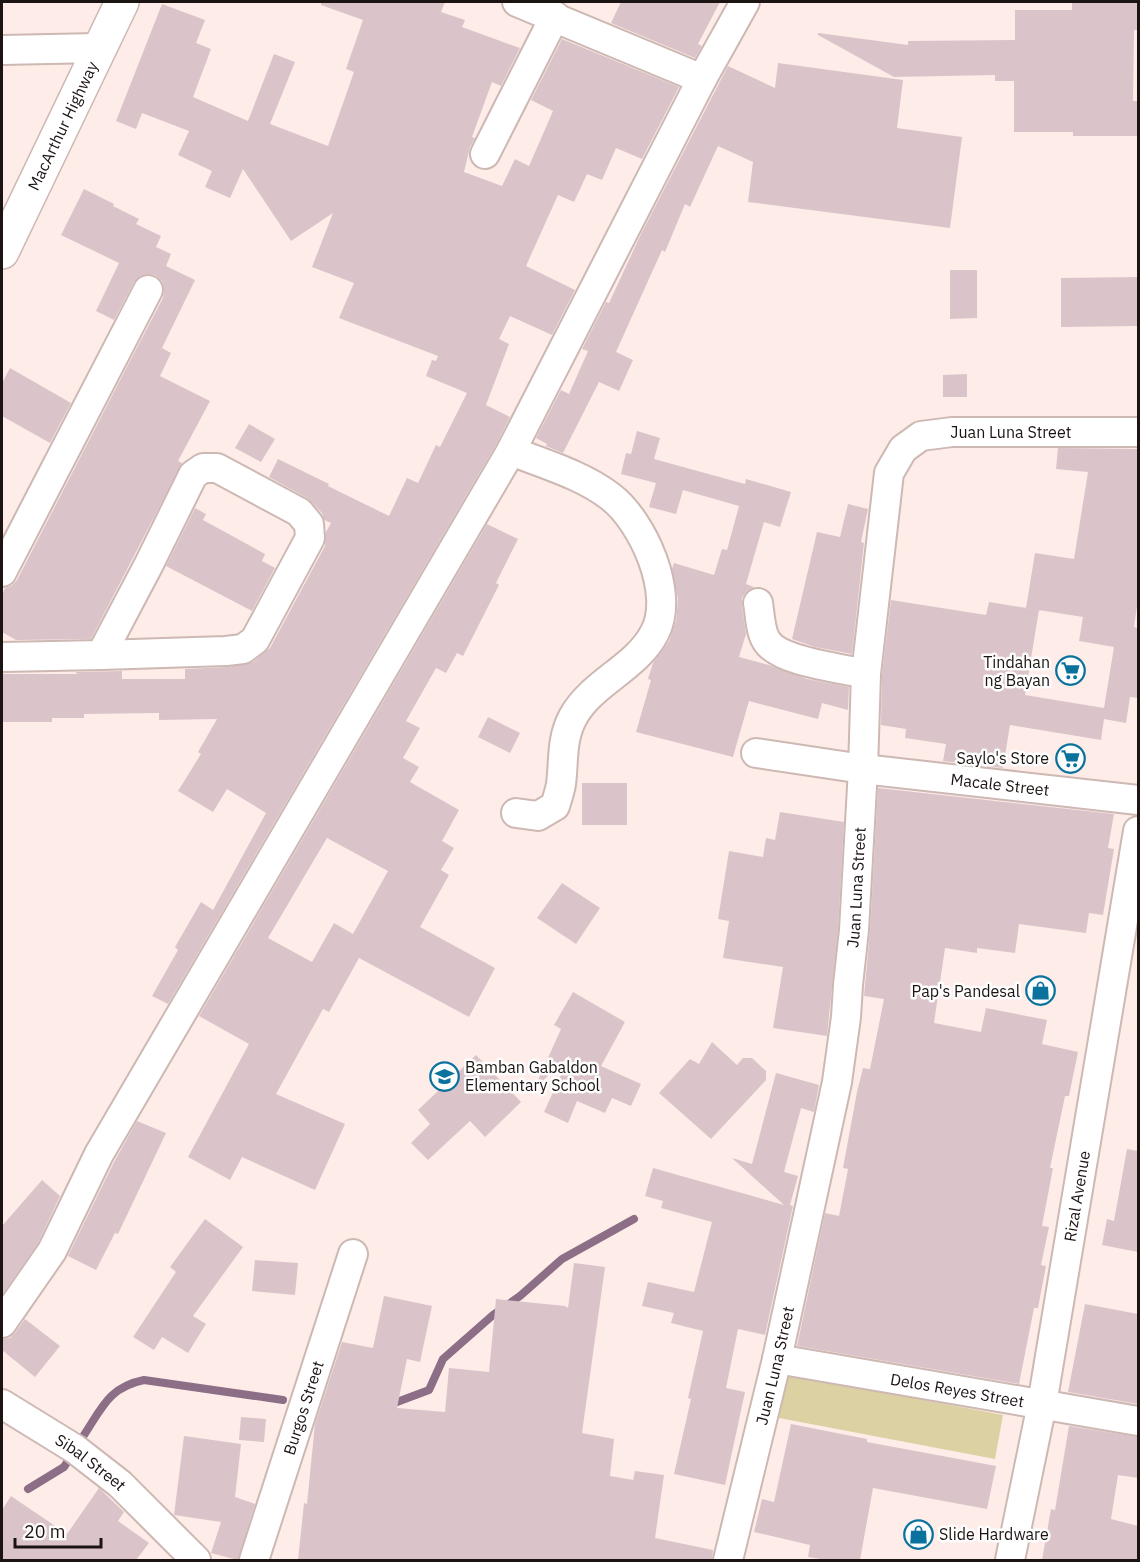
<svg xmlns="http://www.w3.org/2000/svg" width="1140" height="1562" font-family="'IBM Plex Sans',sans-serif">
<rect width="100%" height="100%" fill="#feece8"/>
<path fill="#dcd1a3" d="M 787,1374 L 1003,1415 L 995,1459 L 779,1418 Z"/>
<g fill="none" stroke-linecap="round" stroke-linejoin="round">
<path stroke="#8c6e86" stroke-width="8" d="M 389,1405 L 429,1390 L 443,1359 L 493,1315 L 520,1296 L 562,1259 L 634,1219
M 84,1435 C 102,1408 109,1387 144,1380 L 283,1400
M 28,1489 L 64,1467 L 71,1456"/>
</g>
<path fill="#dac4c9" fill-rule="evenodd" d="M 321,2 L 445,2 L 441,12 L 465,20 L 462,27 L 520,48 L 501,86 L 492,82 L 472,137 L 475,138 L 470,147 L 464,172 L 502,186 L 515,159 L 529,166 L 553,111 L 531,100 L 562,39 L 679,87 L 642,159 L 616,148 L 602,180 L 587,174 L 574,202 L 558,195 L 526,266 L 575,290 L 552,335 L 510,316 L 499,339 L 509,344 L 486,405 L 510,417 L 497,443 L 168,1004 L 152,996 L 178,950 L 175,947 L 201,902 L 213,910 L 266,813 L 227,789 L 213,812 L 178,791 L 201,754 L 198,752 L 217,719 L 159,720 L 159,713 L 84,714 L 84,718 L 52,718 L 52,722 L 2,722 L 2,674 L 78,674 L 75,672 L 122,671 L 122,679 L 185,679 L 185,669 L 228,667 L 253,662 L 270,648 L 325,546 L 326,532 L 331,523 L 324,520 L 322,513 L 307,498 L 269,477 L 278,459 L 329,484 L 328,486 L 389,516 L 407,478 L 418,483 L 436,445 L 440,447 L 467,393 L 426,376 L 432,360 L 436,361 L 438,356 L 339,318 L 354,283 L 312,267 L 333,213 L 291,241 L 243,169 L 230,198 L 205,187 L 212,171 L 178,155 L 189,131 L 142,113 L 136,129 L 116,121 L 162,4 L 205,20 L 196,43 L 211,49 L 193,97 L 248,121 L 274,54 L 295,62 L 270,124 L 328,146 L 354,72 L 346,69 L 363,20 L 321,5 Z
M 621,2 L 720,2 L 698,44 L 702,46 L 695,58 L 611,23 Z
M 1072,2 L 1138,2 L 1138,30 L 1134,30 L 1133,101 L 1138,101 L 1138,136 L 1073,136 L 1073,132 L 1014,132 L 1014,81 L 995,81 L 995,75 L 894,77 L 818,35 L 818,33 L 908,45 L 908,41 L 1015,40 L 1015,10 L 1072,10 Z
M 778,63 L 903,80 L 897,128 L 962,137 L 950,228 L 748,202 L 753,162 L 718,146 L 690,207 L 685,204 L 665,252 L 662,250 L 616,352 L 633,360 L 619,391 L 599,382 L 563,453 L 546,446 L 547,444 L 536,438 L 561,390 L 569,394 L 588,351 L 582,349 L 606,302 L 609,303 L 641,234 L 728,66 L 775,88 Z
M 84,189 L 114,204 L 113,206 L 139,219 L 136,224 L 161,236 L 156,247 L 171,254 L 166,266 L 195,280 L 162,348 L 171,353 L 160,376 L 210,401 L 178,461 L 182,463 L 91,639 L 16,640 L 2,632 L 2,595 L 5,588 L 11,586 L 17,580 L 132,357 L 163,298 L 164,290 L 162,281 L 155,275 L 147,274 L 140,276 L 134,282 L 114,320 L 96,311 L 119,263 L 61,235 Z
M 950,270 L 977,270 L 977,318 L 950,319 Z
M 1138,277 L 1138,326 L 1061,327 L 1061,278 Z
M 10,368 L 71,403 L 50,443 L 2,416 L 2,383 Z
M 967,374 L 967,397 L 943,397 L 943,375 Z
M 249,424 L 275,439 L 261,462 L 235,448 Z
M 637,431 L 660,438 L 654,459 L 745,484 L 746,479 L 791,492 L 780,527 L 764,522 L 746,584 L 754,587 L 747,591 L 742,598 L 742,606 L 746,634 L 739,657 L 769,665 L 807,679 L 849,687 L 848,710 L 822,703 L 818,719 L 749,701 L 733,757 L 636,732 L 651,680 L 648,679 L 653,663 L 669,641 L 676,621 L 678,599 L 672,569 L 674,563 L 714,575 L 722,549 L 727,550 L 739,506 L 683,490 L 676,514 L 649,507 L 656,483 L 621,474 L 626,453 L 631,454 Z
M 1058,448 L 1138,449 L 1138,599 L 1134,627 L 1138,628 L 1138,698 L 1130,697 L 1126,723 L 1104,719 L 1101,740 L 1010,725 L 1003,768 L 943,761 L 946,744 L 905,738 L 906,729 L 881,725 L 882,675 L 891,600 L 986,615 L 989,602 L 1039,610 L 1025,695 L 1104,708 L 1114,647 L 1079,641 L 1083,617 L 1026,608 L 1035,553 L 1074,559 L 1088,472 L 1056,469 Z
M 848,504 L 868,509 L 861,542 L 864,543 L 852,654 L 815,647 L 792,639 L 817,532 L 840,537 Z
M 195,508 L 206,514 L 203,520 L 265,554 L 262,561 L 275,568 L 252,611 L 166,566 Z
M 487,524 L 518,539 L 496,583 L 499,585 L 463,656 L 457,653 L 446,673 L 436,668 L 406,721 L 420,728 L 403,758 L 419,767 L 410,782 L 459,810 L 442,841 L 454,848 L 441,870 L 449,875 L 420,927 L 495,968 L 469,1017 L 359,958 L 329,1012 L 323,1009 L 276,1094 L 345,1124 L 315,1190 L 242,1157 L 230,1180 L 188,1157 L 249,1044 L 199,1016 ZM 327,838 L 388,871 L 353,934 L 334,923 L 312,962 L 268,938 Z
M 488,717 L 520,733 L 510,753 L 478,737 Z
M 582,783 L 627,783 L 627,825 L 582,825 Z
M 878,788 L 1114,814 L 1108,848 L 1114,849 L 1103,915 L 1089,913 L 1086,933 L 1019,924 L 1015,953 L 977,948 L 977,953 L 945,948 L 934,1023 L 981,1032 L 986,1008 L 1047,1020 L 1042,1044 L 1078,1052 L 1069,1096 L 1065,1096 L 1050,1168 L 1053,1168 L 1042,1226 L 1049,1227 L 1041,1265 L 1046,1266 L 1038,1308 L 1034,1308 L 1019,1384 L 797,1346 L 825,1213 L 839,1216 L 848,1169 L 843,1168 L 857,1092 L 863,1068 L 870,1069 L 884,999 L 864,996 L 870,931 Z
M 780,812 L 844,822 L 838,929 L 827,1036 L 773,1028 L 783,967 L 723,958 L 729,921 L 718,919 L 729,851 L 763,857 L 766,838 L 775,840 Z
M 562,883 L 600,908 L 576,944 L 537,918 Z
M 573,992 L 625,1022 L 601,1066 L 641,1084 L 631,1106 L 612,1098 L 605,1113 L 577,1101 L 568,1123 L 544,1112 L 570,1055 L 534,1089 L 561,1029 L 554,1025 Z
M 712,1042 L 737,1065 L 743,1058 L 752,1058 L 766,1071 L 766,1080 L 711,1139 L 659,1093 L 690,1059 L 699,1064 Z
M 476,1055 L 521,1102 L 485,1137 L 470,1121 L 428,1160 L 411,1143 L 430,1124 L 418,1110 Z
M 776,1073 L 819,1085 L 814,1112 L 801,1108 L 784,1172 L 798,1176 L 790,1205 L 793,1206 L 765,1335 L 738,1329 L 726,1388 L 745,1392 L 725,1485 L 674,1474 L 691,1399 L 688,1398 L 703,1331 L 671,1323 L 674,1313 L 642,1306 L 648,1282 L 694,1292 L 712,1222 L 661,1208 L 663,1201 L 645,1196 L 653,1168 L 784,1205 L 732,1158 L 752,1164 Z
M 137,1121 L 166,1133 L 118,1234 L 115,1233 L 96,1270 L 68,1256 L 114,1162 Z
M 1127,1149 L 1138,1151 L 1138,1252 L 1102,1245 L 1107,1219 L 1114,1221 Z
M 42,1180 L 60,1196 L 38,1243 L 2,1295 L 2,1226 Z
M 205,1219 L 243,1247 L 193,1316 L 206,1324 L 188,1353 L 162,1337 L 154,1350 L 133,1337 L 176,1272 L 170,1267 Z
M 255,1260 L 298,1263 L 295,1295 L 252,1291 Z
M 574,1263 L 605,1267 L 582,1433 L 614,1439 L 610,1476 L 633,1480 L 635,1471 L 664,1475 L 655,1538 L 713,1550 L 712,1560 L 298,1560 L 304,1503 L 307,1504 L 315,1424 L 342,1342 L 373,1348 L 384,1296 L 432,1306 L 420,1362 L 407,1359 L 397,1408 L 445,1412 L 449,1368 L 489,1372 L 496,1299 L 565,1306 L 568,1308 Z
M 1085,1304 L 1138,1314 L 1138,1404 L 1068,1392 Z
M 25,1319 L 60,1346 L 35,1377 L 2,1350 L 2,1339 L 10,1338 L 15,1333 Z
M 241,1417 L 266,1419 L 264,1442 L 239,1440 Z
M 791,1424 L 867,1439 L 867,1442 L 996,1466 L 987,1509 L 873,1488 L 860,1560 L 827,1560 L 808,1557 L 810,1545 L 754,1532 L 762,1499 L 774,1502 Z
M 1069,1426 L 1138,1437 L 1138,1478 L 1118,1475 L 1111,1519 L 1138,1526 L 1138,1560 L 1042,1560 L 1051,1509 L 1055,1510 Z
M 184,1436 L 241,1444 L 235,1497 L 255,1504 L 238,1560 L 211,1553 L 221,1522 L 174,1515 Z
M 99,1488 L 124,1512 L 118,1521 L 149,1543 L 136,1560 L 2,1560 L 2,1510 L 11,1496 L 67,1534 Z"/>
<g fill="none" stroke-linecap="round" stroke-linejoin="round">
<defs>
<g id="minor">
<path d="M 517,2 L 702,79"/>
<path d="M 2,50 L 98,48"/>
<path d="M 485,154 L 555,16"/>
<path d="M 511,451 C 544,464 583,475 611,497 C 643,522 675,593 655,632 C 637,668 592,682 573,717 C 561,739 564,761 561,784 C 560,791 557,799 555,806 L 538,816 L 516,813"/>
<path d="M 203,468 L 217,468 L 299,512 L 309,524 L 310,538 L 255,640 L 243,649 L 226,651 L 101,655 L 149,564 L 193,475 Z"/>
<path d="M 2,572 L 148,290"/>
<path d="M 758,603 C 760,614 760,630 766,640 C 778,662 841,668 866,674"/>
<path d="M 2,657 L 101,655"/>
<path id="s1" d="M 756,753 L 863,769 L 1138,800"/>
<path d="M 2,1323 L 52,1251 L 99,1154 L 511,451 L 702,79 L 745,2"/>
<path id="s2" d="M 777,1359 L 1138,1421"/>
<path id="s3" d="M 2,1404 L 75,1449 L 120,1484 L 196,1560"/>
<path id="s4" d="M 254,1560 L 353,1254"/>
<path id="s5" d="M 728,1560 L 777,1359 L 837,1082 L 846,1017 L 848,985 L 854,930 L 863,769 L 866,674 L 889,473 L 903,449 L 921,436 L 952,432 L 1138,432"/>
<path id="s6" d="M 1010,1560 L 1042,1404 L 1138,831"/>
</g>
<g id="highway">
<path id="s7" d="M 2,252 L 122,2"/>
</g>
</defs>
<use href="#minor" stroke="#cdb8b3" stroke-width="32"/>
<use href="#highway" stroke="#cdb8b3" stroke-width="36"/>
<use href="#minor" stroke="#fff" stroke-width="28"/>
<use href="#highway" stroke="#fff" stroke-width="33"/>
</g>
<defs>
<symbol id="supermarket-ring" viewBox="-11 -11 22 22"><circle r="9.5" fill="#fdfdfd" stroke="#0b729e" stroke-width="1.5"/><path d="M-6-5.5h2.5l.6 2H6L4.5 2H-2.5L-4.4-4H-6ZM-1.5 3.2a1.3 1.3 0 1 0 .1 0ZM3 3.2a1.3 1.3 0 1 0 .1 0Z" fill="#0b729e"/></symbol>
<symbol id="shop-ring" viewBox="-11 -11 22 22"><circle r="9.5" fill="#fdfdfd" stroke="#0b729e" stroke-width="1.5"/><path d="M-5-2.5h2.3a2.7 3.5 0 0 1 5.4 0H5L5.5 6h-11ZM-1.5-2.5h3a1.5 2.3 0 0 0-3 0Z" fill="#0b729e"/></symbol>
<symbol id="school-ring" viewBox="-11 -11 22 22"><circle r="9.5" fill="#fdfdfd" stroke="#0b729e" stroke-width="1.5"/><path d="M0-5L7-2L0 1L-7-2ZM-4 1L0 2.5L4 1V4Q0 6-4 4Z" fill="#0b729e"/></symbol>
</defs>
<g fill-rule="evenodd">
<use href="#supermarket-ring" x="1054" y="654" width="33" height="33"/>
<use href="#supermarket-ring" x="1054" y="742" width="33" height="33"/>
<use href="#shop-ring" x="1024" y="974" width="33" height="33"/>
<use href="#school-ring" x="428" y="1060" width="33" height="33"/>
<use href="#shop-ring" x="902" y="1518" width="33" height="33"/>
</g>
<g text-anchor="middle" stroke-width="5" stroke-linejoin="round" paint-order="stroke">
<g font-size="16" fill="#1c1413" stroke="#fdfdfd">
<text dy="6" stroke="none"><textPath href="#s7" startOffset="140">MacArthur Highway</textPath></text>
<text dy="6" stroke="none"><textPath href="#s5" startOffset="1242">Juan Luna Street</textPath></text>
<text dy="6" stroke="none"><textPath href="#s1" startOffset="246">Macale Street</textPath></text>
<text dy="6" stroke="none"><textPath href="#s5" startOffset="686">Juan Luna Street</textPath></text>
<text dy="6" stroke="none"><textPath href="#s6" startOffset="370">Rizal Avenue</textPath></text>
<text dy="6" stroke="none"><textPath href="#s5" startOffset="200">Juan Luna Street</textPath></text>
<text dy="6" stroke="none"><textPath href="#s2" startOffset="183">Delos Reyes Street</textPath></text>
<text dy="6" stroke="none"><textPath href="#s4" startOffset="160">Burgos Street</textPath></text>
<text dy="6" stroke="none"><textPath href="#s3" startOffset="106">Sibal Street</textPath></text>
</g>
<g font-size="16" fill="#1c1413" stroke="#fdfdfd" text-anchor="end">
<text x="1050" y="668">Tindahan<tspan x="1050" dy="18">ng Bayan</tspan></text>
<text x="1049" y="764">Saylo's Store</text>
<text x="1020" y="997">Pap's Pandesal</text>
<text x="465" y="1073" text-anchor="start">Bamban Gabaldon<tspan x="465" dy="18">Elementary School</tspan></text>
<text x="939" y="1540" text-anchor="start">Slide Hardware</text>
</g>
</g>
<rect width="1140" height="1562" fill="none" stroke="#1c1413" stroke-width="6"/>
<path d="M15 1538v9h86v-9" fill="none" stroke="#1c1413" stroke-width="3"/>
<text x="24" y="1538" font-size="18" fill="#1c1413" stroke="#fdfdfd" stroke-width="4.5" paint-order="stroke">20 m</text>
</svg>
